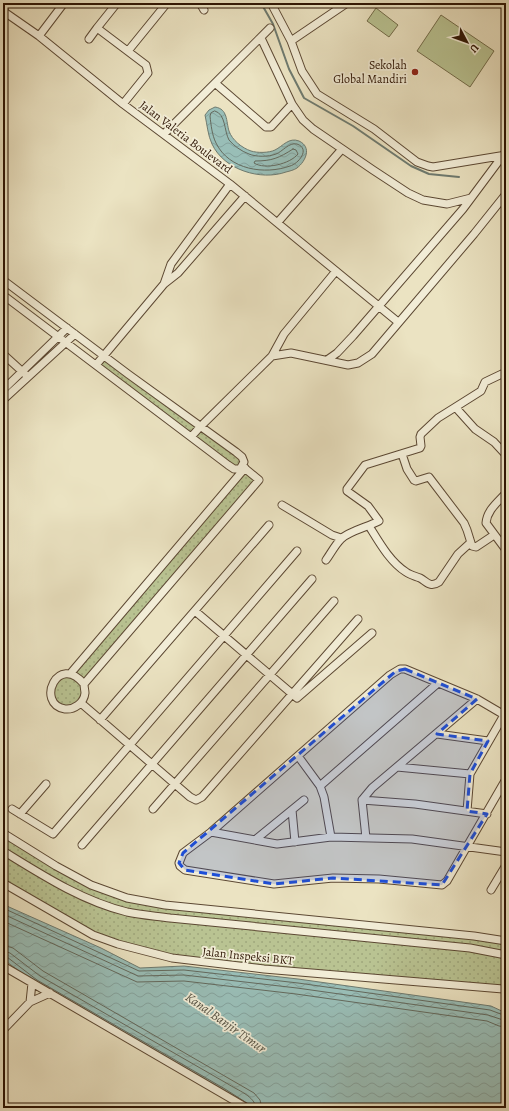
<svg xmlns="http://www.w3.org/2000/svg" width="509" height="1111" font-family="Alegreya,serif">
<defs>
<pattern id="grass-dots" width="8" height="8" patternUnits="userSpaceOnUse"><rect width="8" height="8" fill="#b9c392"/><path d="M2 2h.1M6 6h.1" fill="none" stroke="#9fa77c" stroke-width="1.8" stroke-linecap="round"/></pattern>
<pattern id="water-waves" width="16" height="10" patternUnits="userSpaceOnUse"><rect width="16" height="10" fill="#99beb7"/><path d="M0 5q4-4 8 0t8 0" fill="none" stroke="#84a29c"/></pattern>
</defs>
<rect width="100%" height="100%" fill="#ebe3c2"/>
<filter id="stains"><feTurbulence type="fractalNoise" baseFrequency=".005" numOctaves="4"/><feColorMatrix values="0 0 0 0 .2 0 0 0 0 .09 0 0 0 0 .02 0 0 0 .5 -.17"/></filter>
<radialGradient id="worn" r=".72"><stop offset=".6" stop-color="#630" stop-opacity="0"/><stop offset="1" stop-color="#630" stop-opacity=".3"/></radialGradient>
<path fill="url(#grass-dots)" stroke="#736c4a" d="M 104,356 L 244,462 L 234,469 L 96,365 Z
M 245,468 L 259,480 L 84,684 L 81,703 L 64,709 L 51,697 L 54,680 L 70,674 Z
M 3,831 L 56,866 L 127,898 L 506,941 L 506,991 L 172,958 L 93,935 L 3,883 Z"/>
<path fill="#b9c392" stroke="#736c4a" d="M 376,8 L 398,25 L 389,37 L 367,21 Z
M 441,15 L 494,51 L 470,87 L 417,51 Z"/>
<path fill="url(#water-waves)" stroke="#6e7a6f" d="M 215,107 C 228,109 226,121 229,131 C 232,140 242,148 251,151 C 257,153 269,153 275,150 C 283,146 289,137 299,141 C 312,147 306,161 297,168 C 294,170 290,171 286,172 C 261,181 224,170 212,144 C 208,136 207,124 205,115 L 209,110 Z
M 3,903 L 9,907 L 101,948 L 140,968 L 184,966 L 298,979 L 491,1006 L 506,1013 L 506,1108 L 249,1108 L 35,983 L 3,959 Z"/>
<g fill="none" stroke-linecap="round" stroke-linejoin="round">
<path stroke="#63695d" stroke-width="1" d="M 215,111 C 226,114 224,131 229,140 C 234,146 241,151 249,154 C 256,157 268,157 276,154 C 282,152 289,142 297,144 C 311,149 298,164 290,166 C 265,175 229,170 216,143 C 212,135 211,125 210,116 L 211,113 Z
M 293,149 L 296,150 L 298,154 C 290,164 265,170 254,163 L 255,161 C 272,161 279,158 293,149 Z
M 3,908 L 139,971 L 184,970 L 298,983 L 490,1010 L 506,1016
M 3,914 L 138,976 L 184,975 L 297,988 L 488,1015 L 506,1021
M 3,921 L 137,982 L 184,981 L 296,994 L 487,1021 L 499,1026 L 506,1027
M 3,945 L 13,948 L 43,971 L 254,1093 L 260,1100 L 262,1108
M 3,951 L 10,953 L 40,976 L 228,1084 C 237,1090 255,1096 256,1108
M 3,956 L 7,957 L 37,980 L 225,1089 L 250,1105"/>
<path stroke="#6e7a6f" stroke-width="2" d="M 261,3 L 273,24 L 289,69 L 304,98 L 353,126 L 411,166 L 429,174 L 459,177"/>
<defs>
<path id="minor" d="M 117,3 L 97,28 L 146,65 L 148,73 L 123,104
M 200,3 L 204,10
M 271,3 L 291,41 L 302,71 L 317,94 L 374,129 L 417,162 L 428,166 L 433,167 L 506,155
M 3,8 L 7,3
M 3,11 L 39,36 L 123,104 L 230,184 L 398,322
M 39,36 L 64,3
M 261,38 L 292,104 L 303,120 L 313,129 L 373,170 L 408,193 L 423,200 L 447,204 L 471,198
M 89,39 L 97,28
M 291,41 L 347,3
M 128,51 L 167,3
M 215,83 L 266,127 L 271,127 L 292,104
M 164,134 L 270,28
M 278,222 L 342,149
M 3,280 L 128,374 L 236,452 L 242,457 L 244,462 L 240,469 L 234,469 L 228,465 L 3,295
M 164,284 L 171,264 L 230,184
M 3,354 L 26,375
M 272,356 L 291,353 L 348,365 L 358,363 L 372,354 L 474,234 L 506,194
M 327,360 L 337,353 L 353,336 L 463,209 L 504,154
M 96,365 L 164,284 L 178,273 L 245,196
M 3,390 L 67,328
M 3,400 L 75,334
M 454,408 L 481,391 L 485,382 L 506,372
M 191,437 L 200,427 L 272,356 L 284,334 L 336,271
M 402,454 L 407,469 L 414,480 L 416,481 L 429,477 L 464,523 L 467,530 L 472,546 L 476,547 L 494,535
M 506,493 C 498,502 487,510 486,523 L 506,550
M 282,505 L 332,535 L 341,538
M 369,526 C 379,542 390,562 406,572 C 410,575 415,576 420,578 C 427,582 430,588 439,582 L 458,554 L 470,543
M 326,560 C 331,553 335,545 341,539 C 349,531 368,527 379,521 L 368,506 L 347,491 L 347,489 L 365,465 L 420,448 L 421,446 L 420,437 L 421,434 L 438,418 L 454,408 L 457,409 L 475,429 L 494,442 L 506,455
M 195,611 L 297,698 L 372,633
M 70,674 L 245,468
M 84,684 C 58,652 35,704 65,709 C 74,710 84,703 85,693 C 85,691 84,687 84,684 L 259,480 L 242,466
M 81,703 L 190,797 L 196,800 L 202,797 L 358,619
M 506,716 L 477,699 L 405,669 L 400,669 L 390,675 L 211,832 L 183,853 L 179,863 L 180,866 L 185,870 L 274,884 L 333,878 L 379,879 L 442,885 L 447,881 L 506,779
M 100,720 L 269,525
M 437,734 L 488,741
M 298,756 L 320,786 L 324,797 L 331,837
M 397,767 L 470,774
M 320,786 L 438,683
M 362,800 L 415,804 L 487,814
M 12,809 L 53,834 L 297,551
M 153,809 L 334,601
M 292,810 L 295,842
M 467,811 L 470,774 L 504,715
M 20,814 L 46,784
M 211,832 L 277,844 L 331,837 L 412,839 L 506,852
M 3,833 L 56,866 L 91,885 L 127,898 L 165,905 L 474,936 L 506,941
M 366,838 L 362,800 L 372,788 L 477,699
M 255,840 L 304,800
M 82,845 L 312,579
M 3,851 C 42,875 82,901 127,912 C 141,915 156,916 170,918 L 470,948 L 506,955
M 3,883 L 93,935 L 118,944 L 172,958 L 264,969 L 491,988 L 503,989 L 506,991
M 491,890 L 506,865
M 3,966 L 247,1108
M 30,1002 L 32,983
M 3,1030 L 30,1002 L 50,993"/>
</defs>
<use href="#minor" stroke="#5c4833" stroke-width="9"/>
<use href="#minor" stroke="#f2edd7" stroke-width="7"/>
</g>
<path fill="#1d4ed8" fill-opacity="0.2" stroke="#1d4ed8" stroke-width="3" stroke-dasharray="8 5" stroke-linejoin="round" d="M 405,669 L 477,699 L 437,734 L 488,741 L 470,774 L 467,811 L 487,814 L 442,885 L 333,878 L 274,884 L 185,870 L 179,863 L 183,853 L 396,671 Z"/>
<circle fill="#8f2418" stroke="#f2edd7" stroke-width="1.5" cx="415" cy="72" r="4"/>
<g text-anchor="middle" stroke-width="3.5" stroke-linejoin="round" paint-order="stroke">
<g font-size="12" fill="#2d1403" stroke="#f2edd7" text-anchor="end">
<text x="407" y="69">Sekolah<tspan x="407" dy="14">Global Mandiri</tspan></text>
</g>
<g font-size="12" fill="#2d1403" stroke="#f2edd7">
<text transform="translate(186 137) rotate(37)" y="4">Jalan Valeria Boulevard</text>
<text transform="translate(248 956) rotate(6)" y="4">Jalan Inspeksi BKT</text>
</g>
<g font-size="13" font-style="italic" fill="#535042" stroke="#f2edd7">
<text transform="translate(226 1022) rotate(35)" y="5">Kanal Banjir Timur</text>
</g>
</g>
<rect width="509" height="1111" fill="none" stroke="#ebe3c2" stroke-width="16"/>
<rect x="4" y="4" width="501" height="1103" fill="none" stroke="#2d1403" stroke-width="2"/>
<rect x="8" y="8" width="493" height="1095" fill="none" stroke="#2d1403"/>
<g transform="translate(467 42) rotate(131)" stroke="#f2edd7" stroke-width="3" paint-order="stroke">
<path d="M0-3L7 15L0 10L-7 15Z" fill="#2d1403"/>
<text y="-6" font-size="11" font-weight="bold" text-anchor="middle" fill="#2d1403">U</text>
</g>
<rect width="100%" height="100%" filter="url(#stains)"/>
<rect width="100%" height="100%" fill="url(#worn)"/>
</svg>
